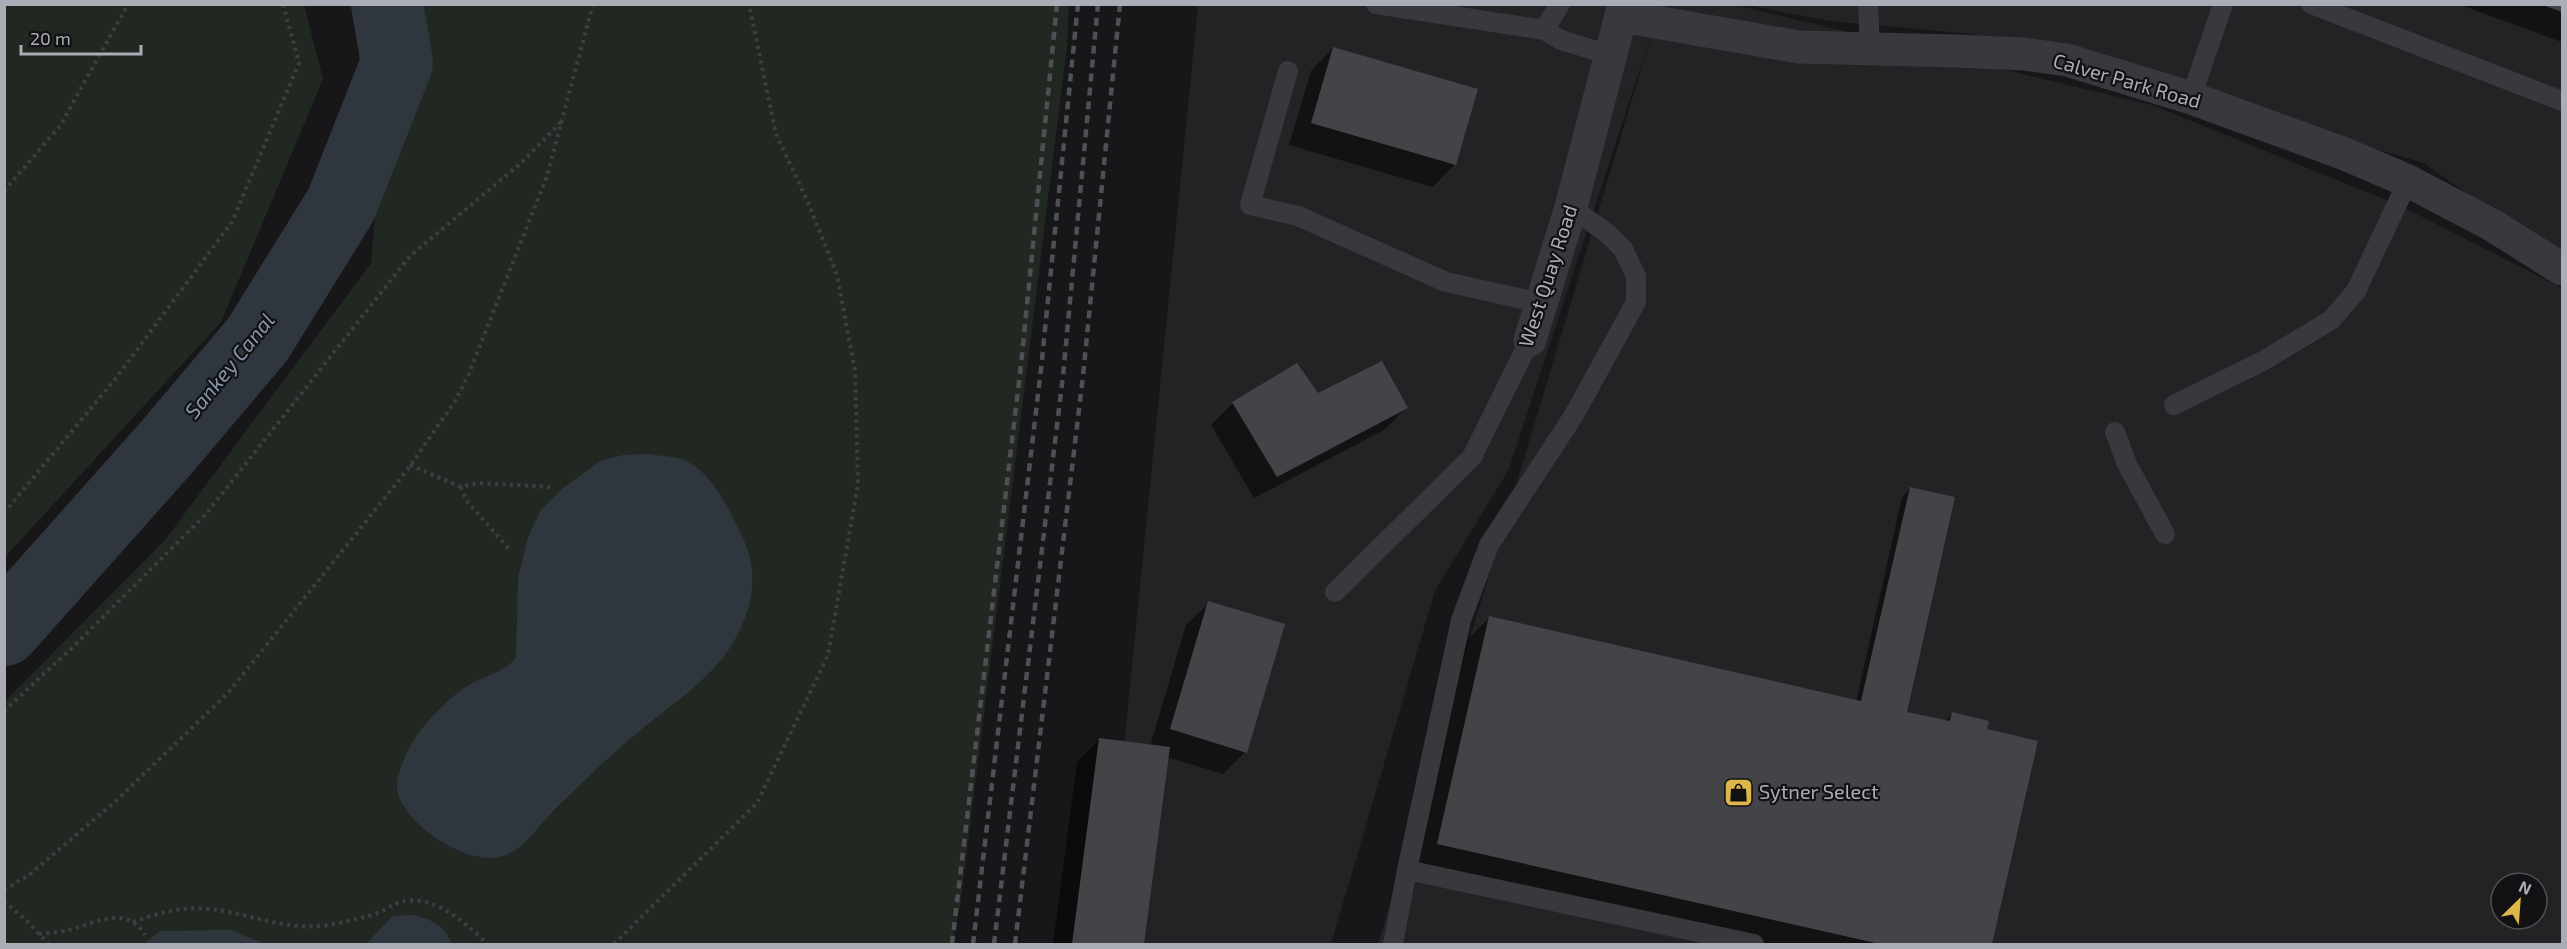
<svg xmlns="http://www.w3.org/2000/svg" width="2567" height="949" font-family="'Exo 2',sans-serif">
<rect width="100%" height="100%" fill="#171618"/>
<path fill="#232325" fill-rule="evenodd" d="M 1198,5 L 1735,5 L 2152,105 L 2399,205 L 2562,288 L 2562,944 L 1378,944 L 1655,23 L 1509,469 L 1435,591 L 1331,944 L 1104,944 ZM 2501,883 L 2537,883 L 2537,919 L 2501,919 Z
M 1747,5 L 2562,5 L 2562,261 L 2424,163 L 1972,34 L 1829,21 Z"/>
<path fill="#212822" d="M 5,4 L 304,5 L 323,79 L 221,322 L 5,557 Z
M 394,5 L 1069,5 L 1067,46 L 960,906 L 952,944 L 5,944 L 5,701 L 165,540 L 371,263 Z"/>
<path fill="#30363d" d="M 650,454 C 660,456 671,456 681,459 C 713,471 728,508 742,536 C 760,572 753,609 733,643 C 711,680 669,706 637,733 C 609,756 583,782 557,807 C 539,824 525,851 500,857 C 466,865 403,824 397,790 C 395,775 410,743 420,731 C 432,715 451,696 469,685 C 484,676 505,672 516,658 L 518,578 L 528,537 L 541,510 L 563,488 L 600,461 L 623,455 Z
M 412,915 C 432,919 444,925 452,944 L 366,944 L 393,916 Z
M 230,930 L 265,944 L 144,944 L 160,931 Z"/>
<path fill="#0007" d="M 2458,4 L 2562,4 L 2562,42 Z
M 1333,48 L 1455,164 L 1433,187 L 1289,145 L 1311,71 Z
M 1233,403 L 1406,408 L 1384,430 L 1254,498 L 1211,425 Z
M 1910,489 L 1905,713 L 1944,722 L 1952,714 L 1985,730 L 2036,742 L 1990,944 L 1731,944 L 1410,871 L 1461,646 L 1489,618 L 1856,702 L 1902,497 Z
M 1209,603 L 1245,752 L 1223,774 L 1167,757 L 1143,944 L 1053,944 L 1077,762 L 1100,739 L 1150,746 L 1186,625 Z"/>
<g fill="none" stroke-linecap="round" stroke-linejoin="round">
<path stroke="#30363d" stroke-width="72" d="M 4,630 L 166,448 L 258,339 L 341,205 L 397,63 L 387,4"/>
</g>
<path fill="#444448" d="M 2543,4 L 2562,4 L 2562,12 L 2543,5 Z
M 1333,47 L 1478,89 L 1456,165 L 1311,123 Z
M 1382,361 L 1408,408 L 1277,477 L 1232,402 L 1297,363 L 1318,393 Z
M 1910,487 L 1955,497 L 1907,712 L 1950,721 L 1952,712 L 1989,721 L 1987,729 L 2038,741 L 1992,944 L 1880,944 L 1437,844 L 1489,616 L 1861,701 Z
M 1208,601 L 1285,624 L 1247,753 L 1170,729 Z
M 1099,738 L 1170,747 L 1144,944 L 1072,944 Z"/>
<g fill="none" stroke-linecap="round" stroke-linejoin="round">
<path stroke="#3e3f44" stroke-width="4" stroke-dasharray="3 4.5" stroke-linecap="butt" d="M 4,191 L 60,126 L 128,4
M 410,465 L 461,487 L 478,483 L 550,487
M 461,487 L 466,500 L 510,550
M 4,513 L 116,378 L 232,222 L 299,63 L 283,4
M 4,711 L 73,647 L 206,514 L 410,256 L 520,164 L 562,121
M 4,890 L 29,875 L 117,800 L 228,693 L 408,469 L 455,401 L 468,376 L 547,176 L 593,4
M 4,901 L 30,924 L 48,944
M 133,922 C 158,913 183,906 210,909 C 247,913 284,930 323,926 C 339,924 357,919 372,915 C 392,909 395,898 419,901 C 446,904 469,927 488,944
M 39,934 C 50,933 62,932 72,929 C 98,922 127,905 145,935
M 614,944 L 757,803 L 828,655 L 858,484 L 855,371 L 837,275 L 807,200 L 776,134 L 749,4"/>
<path stroke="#38383d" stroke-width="20" d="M 1376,4 L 1544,30 L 1560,4
M 1868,4 L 1870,49
M 2311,4 L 2562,101
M 1544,30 L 1561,40 L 1610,55
M 1288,71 L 1250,205 L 1298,216 L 1446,282 L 1541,303
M 2191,98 L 2223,4
M 1571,207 L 1608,234 L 1623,249 L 1636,276 L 1636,302 L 1574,415 L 1489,545 L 1461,620 L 1407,870 L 1754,944
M 2174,405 L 2263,361 L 2331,320 L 2356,291 L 2408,181
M 2115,432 L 2127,464 L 2165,534
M 1335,592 L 1472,457 L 1530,340
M 1393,944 L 1407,870"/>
<path stroke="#38383d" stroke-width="33" d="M 1621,16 L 1799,47 L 1956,51 L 2024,54 L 2067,60 L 2191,98 L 2345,154 L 2408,181 L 2492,225 L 2562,269
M 1530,340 L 1571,207 L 1624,4"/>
<path stroke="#4f5055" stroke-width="4.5" stroke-dasharray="8 6" stroke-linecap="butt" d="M 952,944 L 1021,365 L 1057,4
M 973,944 L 1041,369 L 1078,4
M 994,944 L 1063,376 L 1098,4
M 1015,944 L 1083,376 L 1120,4"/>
</g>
<defs>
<symbol id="shop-square" viewBox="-11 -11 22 22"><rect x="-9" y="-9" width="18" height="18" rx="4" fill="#ddb74a" stroke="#121113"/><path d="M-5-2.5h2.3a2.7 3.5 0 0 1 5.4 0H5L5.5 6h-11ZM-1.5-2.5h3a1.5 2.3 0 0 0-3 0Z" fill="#111"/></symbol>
</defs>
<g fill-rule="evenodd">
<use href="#shop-square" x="1722" y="776" width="33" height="33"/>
</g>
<g text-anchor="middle" stroke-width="4.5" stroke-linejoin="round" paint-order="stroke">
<g font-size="20" fill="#aaadb6" stroke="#121113">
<text transform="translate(2127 81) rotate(16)" y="7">Calver Park Road</text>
<text transform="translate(1548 276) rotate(-72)" y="7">West Quay Road</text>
</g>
<g font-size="20" fill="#aaadb6" stroke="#121113" text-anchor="start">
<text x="1759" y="799">Sytner Select</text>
</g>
<g font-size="21" font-style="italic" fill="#8597ad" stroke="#121113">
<text transform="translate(230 366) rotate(-51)" y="7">Sankey Canal</text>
</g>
</g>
<rect width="2567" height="949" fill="none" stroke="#aaadb6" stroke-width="12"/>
<g transform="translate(2519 901) rotate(25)"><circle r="28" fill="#121113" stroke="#4f4f54" stroke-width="1.5"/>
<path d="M0-4.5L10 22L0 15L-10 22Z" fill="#ddb74a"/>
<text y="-9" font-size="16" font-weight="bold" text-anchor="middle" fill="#aaadb6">N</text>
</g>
<path d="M21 45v9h120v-9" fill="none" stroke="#aaadb6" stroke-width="3"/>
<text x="30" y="45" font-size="18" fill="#aaadb6" stroke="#121113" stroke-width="4.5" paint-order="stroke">20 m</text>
</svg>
